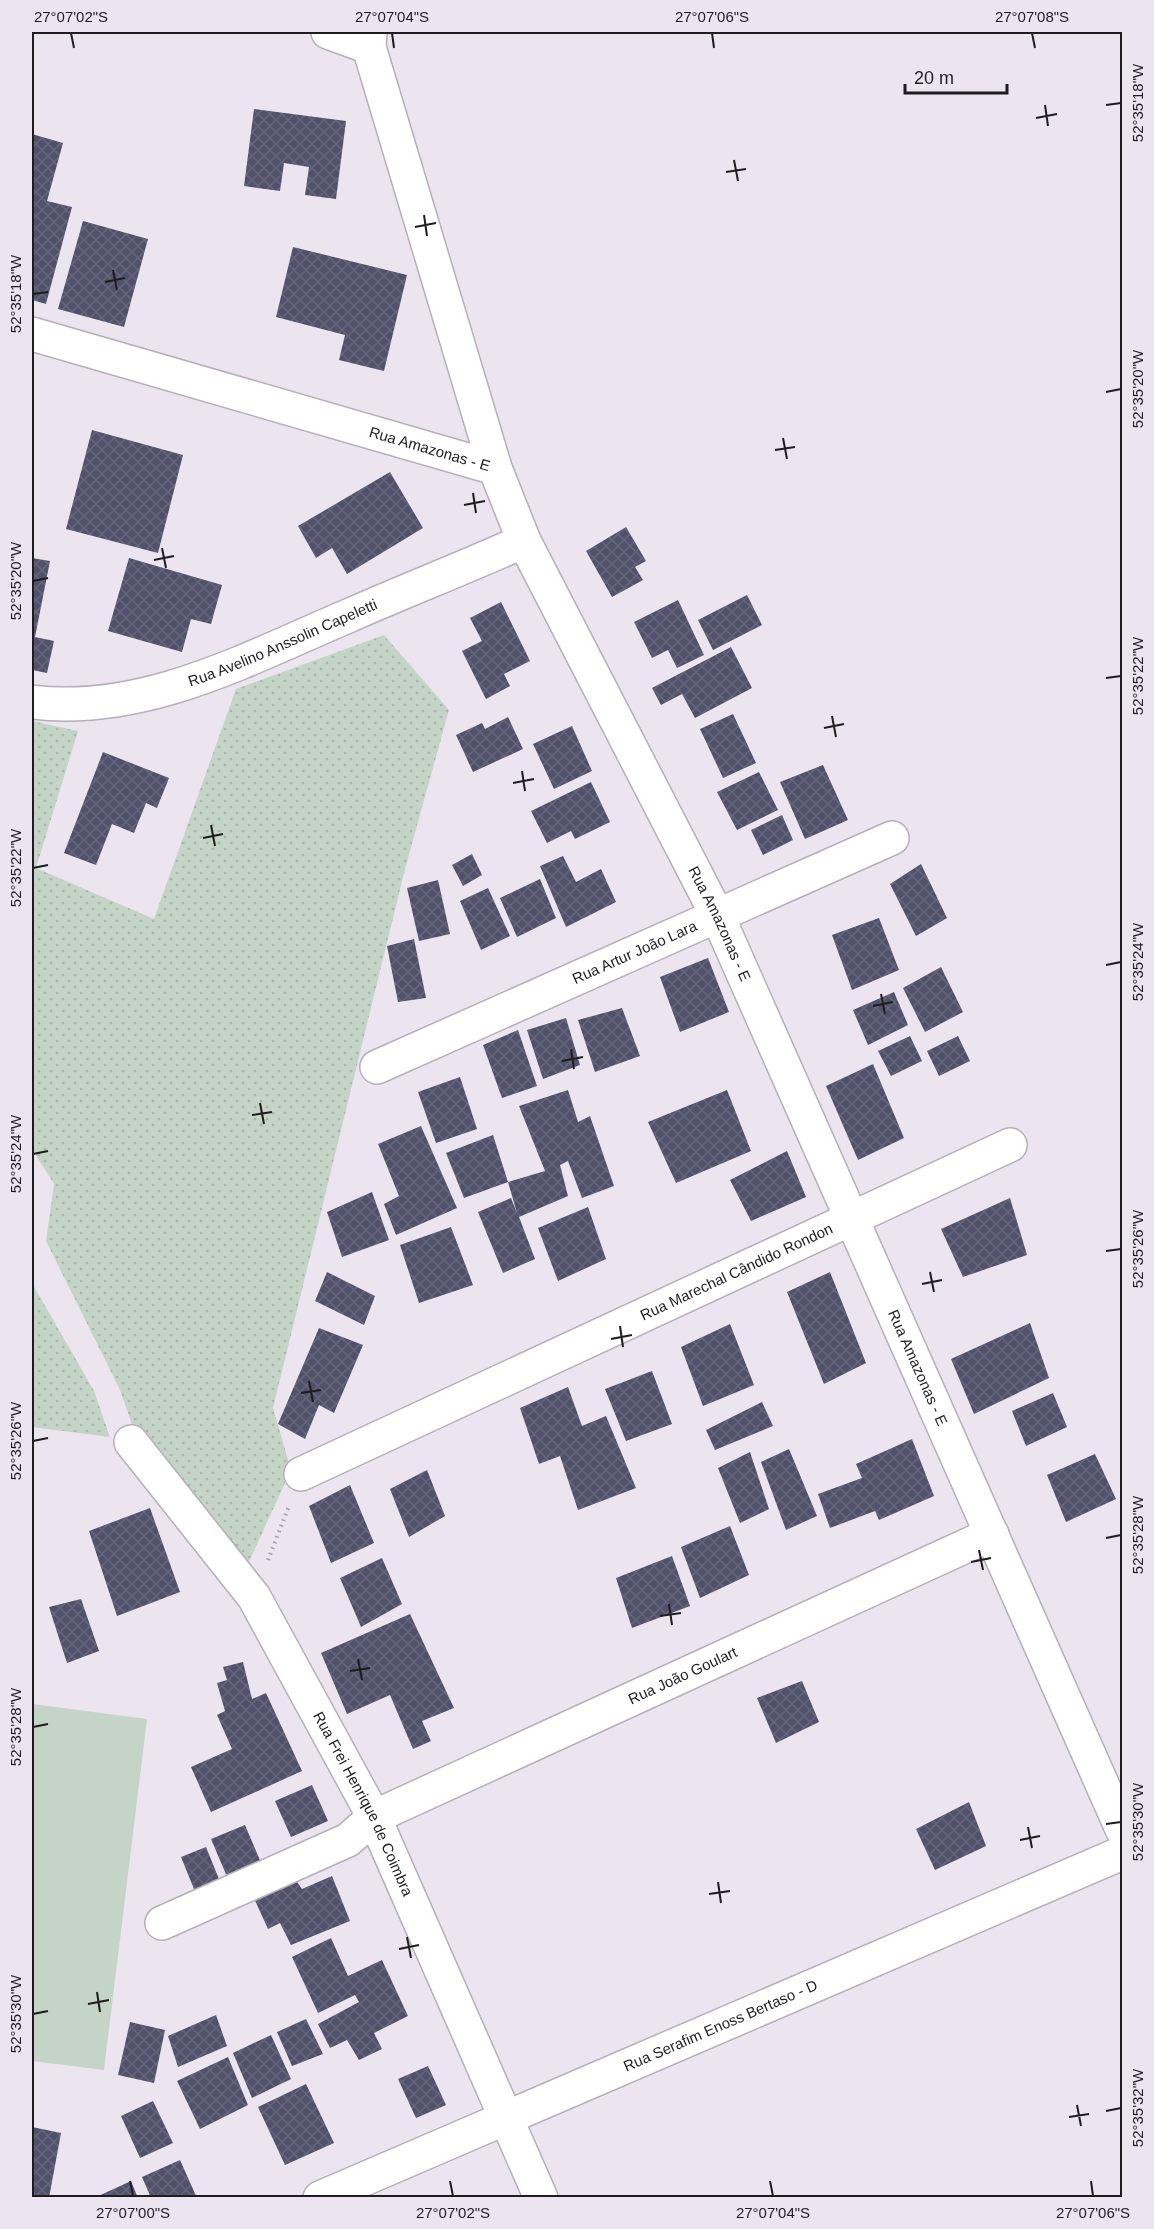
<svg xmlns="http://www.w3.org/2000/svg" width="1154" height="2229" font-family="Arial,sans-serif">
<defs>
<pattern id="grass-dots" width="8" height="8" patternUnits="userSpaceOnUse" patternTransform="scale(1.5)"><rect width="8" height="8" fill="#c4d4c7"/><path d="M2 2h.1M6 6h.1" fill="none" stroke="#a8b5ab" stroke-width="1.8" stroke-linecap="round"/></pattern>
<pattern id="building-cross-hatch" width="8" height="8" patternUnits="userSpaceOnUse" patternTransform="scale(1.5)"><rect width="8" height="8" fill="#51516b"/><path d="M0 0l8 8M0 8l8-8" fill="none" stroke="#66667b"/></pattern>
</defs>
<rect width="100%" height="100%" fill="#ece5f0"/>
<path fill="url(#grass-dots)" d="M 384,635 L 449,710 L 405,869 L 273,1408 L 291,1470 L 247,1566 L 134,1430 L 120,1390 L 46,1241 L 54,1184 L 32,1149 L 32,721 L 78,731 L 36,868 L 154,919 L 236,689 Z
M 32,1283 L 94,1391 L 110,1437 L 32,1427 Z"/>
<path fill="#c4d4c7" d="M 32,1704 L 147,1719 L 104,2070 L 32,2061 Z"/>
<path fill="url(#building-cross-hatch)" d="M 254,109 L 346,121 L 336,199 L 305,195 L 309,167 L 284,163 L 280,191 L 244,186 Z
M 32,134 L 63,143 L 47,201 L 72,207 L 46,304 L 32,300 Z
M 83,221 L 148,239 L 124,327 L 58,309 Z
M 293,247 L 407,275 L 384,371 L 339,360 L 345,335 L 276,317 Z
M 92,430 L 183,455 L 158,553 L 66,529 Z
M 390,472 L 423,528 L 347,574 L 332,548 L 316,558 L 298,526 Z
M 626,527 L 646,561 L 635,567 L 643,580 L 612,597 L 586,551 Z
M 32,558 L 50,561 L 35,637 L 54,641 L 47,673 L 32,670 Z
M 129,558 L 222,585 L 211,624 L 191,619 L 182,652 L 108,631 Z
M 747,595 L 762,625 L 713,650 L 698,620 Z
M 678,600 L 704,655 L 677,668 L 668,650 L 652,658 L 634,622 Z
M 501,602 L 530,661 L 504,674 L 510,686 L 486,699 L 462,651 L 482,641 L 470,618 Z
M 731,647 L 752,688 L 695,718 L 682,694 L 661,705 L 652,688 Z
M 733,714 L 756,763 L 723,778 L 700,729 Z
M 508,717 L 523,749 L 473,772 L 456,735 L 482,723 L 485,729 Z
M 572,726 L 592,771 L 554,789 L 533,744 Z
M 103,752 L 169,778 L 157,808 L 146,803 L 134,833 L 112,824 L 96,865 L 64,853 Z
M 823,765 L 848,820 L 805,839 L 780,782 Z
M 759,772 L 778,810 L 737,830 L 717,792 Z
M 591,782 L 610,822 L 575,839 L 571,831 L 547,843 L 531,811 Z
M 782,815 L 793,840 L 763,855 L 751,830 Z
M 472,854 L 482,875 L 463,886 L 452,865 Z
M 563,856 L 576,882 L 601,869 L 616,902 L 566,927 L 540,866 Z
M 921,864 L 947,918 L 916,936 L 890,884 Z
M 540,879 L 556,918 L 517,937 L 500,898 Z
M 438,880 L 450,934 L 419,941 L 407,888 Z
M 488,888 L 510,936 L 481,950 L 460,901 Z
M 879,918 L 899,970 L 852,990 L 832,935 Z
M 414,939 L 426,998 L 398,1002 L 387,946 Z
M 708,958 L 729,1012 L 680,1032 L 660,977 Z
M 941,967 L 963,1012 L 925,1032 L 903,988 Z
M 894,992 L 908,1025 L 868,1045 L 853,1010 Z
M 622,1008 L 640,1056 L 595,1072 L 578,1020 Z
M 566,1018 L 580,1065 L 543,1079 L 527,1030 Z
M 518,1030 L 537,1086 L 502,1098 L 483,1045 Z
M 910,1036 L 922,1061 L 891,1076 L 878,1051 Z
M 958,1036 L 970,1061 L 939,1076 L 927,1051 Z
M 873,1064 L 904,1138 L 858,1160 L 826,1086 Z
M 460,1077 L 477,1129 L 436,1143 L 418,1092 Z
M 568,1090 L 578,1122 L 590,1116 L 614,1186 L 582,1198 L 568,1161 L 560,1165 L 568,1196 L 519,1217 L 535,1259 L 503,1273 L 478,1212 L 511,1198 L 517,1213 L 508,1182 L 464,1198 L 446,1153 L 493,1135 L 508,1182 L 545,1171 L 519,1106 Z
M 727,1090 L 751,1151 L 676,1183 L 648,1122 Z
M 421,1126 L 457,1208 L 396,1235 L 384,1204 L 399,1196 L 378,1144 Z
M 787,1151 L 806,1197 L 751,1221 L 730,1180 Z
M 372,1192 L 389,1240 L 342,1257 L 327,1212 Z
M 1010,1198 L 1027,1255 L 963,1277 L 941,1229 Z
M 588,1207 L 606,1259 L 558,1281 L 538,1228 Z
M 451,1227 L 473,1285 L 419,1303 L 400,1245 Z
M 327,1272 L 375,1296 L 364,1325 L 315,1301 Z
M 830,1272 L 866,1363 L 824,1384 L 787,1292 Z
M 1030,1323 L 1049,1378 L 974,1414 L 951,1359 Z
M 730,1324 L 754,1385 L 703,1406 L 681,1347 Z
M 319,1328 L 363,1345 L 334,1413 L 319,1405 L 305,1439 L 278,1424 Z
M 652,1371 L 672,1424 L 626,1441 L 605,1389 Z
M 568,1387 L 582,1426 L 606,1416 L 636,1488 L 578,1510 L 560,1456 L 539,1464 L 520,1408 Z
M 1053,1393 L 1067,1427 L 1026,1446 L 1012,1411 Z
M 762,1402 L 773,1426 L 715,1450 L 706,1430 Z
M 912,1439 L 934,1496 L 879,1520 L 875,1511 L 830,1528 L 818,1494 L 862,1478 L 856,1464 Z
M 789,1449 L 817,1516 L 786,1530 L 761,1462 Z
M 750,1452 L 769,1509 L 740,1523 L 718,1468 Z
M 1095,1454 L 1116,1499 L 1066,1522 L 1047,1475 Z
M 427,1470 L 445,1516 L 409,1537 L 390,1489 Z
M 350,1485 L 374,1543 L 331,1563 L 309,1506 Z
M 150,1508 L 180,1592 L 117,1616 L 89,1531 Z
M 730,1526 L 749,1575 L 700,1598 L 681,1547 Z
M 672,1556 L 690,1606 L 632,1628 L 616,1578 Z
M 382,1558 L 402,1604 L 361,1627 L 340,1578 Z
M 81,1599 L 99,1651 L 67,1663 L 49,1607 Z
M 410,1614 L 454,1708 L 422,1721 L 431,1741 L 413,1749 L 390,1695 L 347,1714 L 321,1653 Z
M 243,1662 L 252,1699 L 266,1693 L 302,1771 L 211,1812 L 191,1767 L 232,1749 L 217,1715 L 225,1711 L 217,1683 L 227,1680 L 223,1667 Z
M 802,1681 L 819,1722 L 776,1743 L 757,1698 Z
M 312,1785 L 328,1821 L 291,1837 L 275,1801 Z
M 969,1802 L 986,1846 L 935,1870 L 916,1829 Z
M 245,1825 L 262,1865 L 228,1879 L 211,1839 Z
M 206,1847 L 221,1884 L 196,1894 L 181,1857 Z
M 293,1876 L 302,1889 L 332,1876 L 350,1921 L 291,1945 L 280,1923 L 268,1929 L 253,1896 Z
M 331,1938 L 348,1976 L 382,1960 L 408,2016 L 374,2033 L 382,2049 L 359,2060 L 347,2040 L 330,2048 L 318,2024 L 359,2002 L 355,1995 L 318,2013 L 292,1957 Z
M 216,2015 L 227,2046 L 178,2067 L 168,2036 Z
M 306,2019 L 323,2054 L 292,2066 L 277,2032 Z
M 130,2022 L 165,2030 L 154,2083 L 118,2075 Z
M 271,2035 L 291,2079 L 252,2098 L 233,2053 Z
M 228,2057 L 248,2105 L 200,2129 L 177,2081 Z
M 428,2066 L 446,2105 L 416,2118 L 398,2079 Z
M 306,2084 L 334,2143 L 285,2165 L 258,2107 Z
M 153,2101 L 173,2143 L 140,2158 L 121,2116 Z
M 32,2127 L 61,2133 L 49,2198 L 32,2198 Z
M 180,2160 L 197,2198 L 151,2198 L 142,2177 Z
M 131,2181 L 138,2198 L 94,2198 Z"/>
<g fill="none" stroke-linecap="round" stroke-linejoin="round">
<defs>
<g id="minor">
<path d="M 328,32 L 369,47"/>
<path id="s1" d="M 370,32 L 369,47 L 495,468 L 524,541 L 718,917 L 1122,1829"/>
<path id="s2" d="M 32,334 L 495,468"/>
<path id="s3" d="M 32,702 C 143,716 249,658 348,616 C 407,590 466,567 524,541"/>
<path id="s4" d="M 377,1067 L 892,838"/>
<path id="s5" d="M 131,1442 L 254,1597 L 374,1817 L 541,2198"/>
<path id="s6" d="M 301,1474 L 1010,1145"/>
<path id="s7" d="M 162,1923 L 348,1840 L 374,1817 L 992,1534"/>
<path id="s8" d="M 320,2198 L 1122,1853"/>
</g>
</defs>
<use href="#minor" stroke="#b6afb9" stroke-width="36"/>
<path stroke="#a39ea6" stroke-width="4" stroke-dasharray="1.5 4.5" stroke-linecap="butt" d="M 268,1560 L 289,1506"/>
<use href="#minor" stroke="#fff" stroke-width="33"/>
</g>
<path fill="none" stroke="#1f1c20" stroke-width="2" d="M 71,33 L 74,48M 392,33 L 394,48M 712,33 L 714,48M 1032,33 L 1035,48M 1045,105 L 1048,126M 1106,105 L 1121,103M 1036,118 L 1057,114M 734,160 L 738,181M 726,172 L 746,169M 424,215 L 427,236M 415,227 L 436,223M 113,270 L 117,290M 105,282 L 125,278M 33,294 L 48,292M 1106,392 L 1121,389M 783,438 L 787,459M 775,450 L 795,447M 473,493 L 476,513M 464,505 L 485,501M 162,548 L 166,568M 154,560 L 174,556M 33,581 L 48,578M 1106,678 L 1121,676M 832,716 L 836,737M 824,728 L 844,724M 522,771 L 525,791M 513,783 L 534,779M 211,825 L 215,846M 203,838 L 223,834M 33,868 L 48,865M 1106,965 L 1121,962M 881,994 L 885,1014M 873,1006 L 893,1002M 571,1049 L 574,1069M 562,1061 L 583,1057M 260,1103 L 264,1124M 252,1115 L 272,1112M 33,1154 L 48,1151M 1106,1251 L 1121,1249M 930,1272 L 934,1292M 922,1284 L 942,1280M 620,1326 L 623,1347M 611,1339 L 632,1335M 309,1381 L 313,1402M 301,1393 L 321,1390M 33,1441 L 48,1438M 1106,1538 L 1121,1535M 979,1550 L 983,1570M 971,1562 L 991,1558M 669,1604 L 672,1625M 660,1616 L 681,1613M 358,1659 L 362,1680M 350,1671 L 370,1668M 33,1727 L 48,1724M 1106,1824 L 1121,1822M 1028,1827 L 1032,1848M 1020,1840 L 1040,1836M 718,1882 L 721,1903M 709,1894 L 730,1891M 407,1937 L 411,1958M 399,1949 L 419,1945M 97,1992 L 100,2012M 88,2004 L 109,2000M 33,2014 L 48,2011M 1077,2105 L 1081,2126M 1106,2111 L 1121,2108M 1069,2117 L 1089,2114M 130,2181 L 133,2196M 450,2181 L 453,2196M 770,2181 L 773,2196M 1091,2181 L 1093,2196"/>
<g text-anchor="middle" stroke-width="6" stroke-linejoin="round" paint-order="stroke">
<g font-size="15" fill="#1f1c20" stroke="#ece5f0">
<text dy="5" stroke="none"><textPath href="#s2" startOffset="414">Rua Amazonas - E</textPath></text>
<text dy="5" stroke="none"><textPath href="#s3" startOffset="261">Rua Avelino Anssolin Capeletti</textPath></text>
<text dy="5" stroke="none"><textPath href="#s1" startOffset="963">Rua Amazonas - E</textPath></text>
<text dy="5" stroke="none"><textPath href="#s4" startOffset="282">Rua Artur João Lara</textPath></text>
<text dy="5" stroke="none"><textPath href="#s6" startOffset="480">Rua Marechal Cândido Rondon</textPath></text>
<text dy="5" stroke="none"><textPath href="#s1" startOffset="1449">Rua Amazonas - E</textPath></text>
<text dy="5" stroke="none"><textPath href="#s7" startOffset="578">Rua João Goulart</textPath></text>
<text dy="5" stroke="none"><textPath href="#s5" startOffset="432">Rua Frei Henrique de Coimbra</textPath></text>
<text dy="5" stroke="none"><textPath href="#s8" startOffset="436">Rua Serafim Enoss Bertaso - D</textPath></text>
</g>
</g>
<rect width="1154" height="2229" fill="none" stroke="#ece5f0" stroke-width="66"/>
<path d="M905 84v9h102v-9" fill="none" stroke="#1f1c20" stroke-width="3"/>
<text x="914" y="84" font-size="18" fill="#1f1c20" stroke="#ece5f0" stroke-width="4.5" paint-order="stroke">20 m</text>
<rect x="33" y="33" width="1088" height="2163" fill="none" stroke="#1f1c20" stroke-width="2"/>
<g font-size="15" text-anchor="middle" fill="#1f1c20">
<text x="71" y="22">27°07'02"S</text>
<text x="392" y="22">27°07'04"S</text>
<text x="712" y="22">27°07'06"S</text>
<text x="1032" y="22">27°07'08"S</text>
<text transform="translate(1138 103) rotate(-90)" y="5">52°35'18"W</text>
<text transform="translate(16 294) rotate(-90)" y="5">52°35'18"W</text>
<text transform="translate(1138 389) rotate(-90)" y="5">52°35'20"W</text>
<text transform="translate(16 581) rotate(-90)" y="5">52°35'20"W</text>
<text transform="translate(1138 676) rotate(-90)" y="5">52°35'22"W</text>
<text transform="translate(16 868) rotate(-90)" y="5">52°35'22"W</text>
<text transform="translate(1138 962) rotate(-90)" y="5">52°35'24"W</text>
<text transform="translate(16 1154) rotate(-90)" y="5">52°35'24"W</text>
<text transform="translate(1138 1249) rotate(-90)" y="5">52°35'26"W</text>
<text transform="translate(16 1441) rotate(-90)" y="5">52°35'26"W</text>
<text transform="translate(1138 1535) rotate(-90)" y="5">52°35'28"W</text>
<text transform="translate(16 1727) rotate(-90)" y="5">52°35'28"W</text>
<text transform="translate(1138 1822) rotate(-90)" y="5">52°35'30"W</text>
<text transform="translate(16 2014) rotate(-90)" y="5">52°35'30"W</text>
<text transform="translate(1138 2108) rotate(-90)" y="5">52°35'32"W</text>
<text x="133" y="2218">27°07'00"S</text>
<text x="453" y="2218">27°07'02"S</text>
<text x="773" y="2218">27°07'04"S</text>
<text x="1093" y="2218">27°07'06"S</text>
</g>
</svg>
